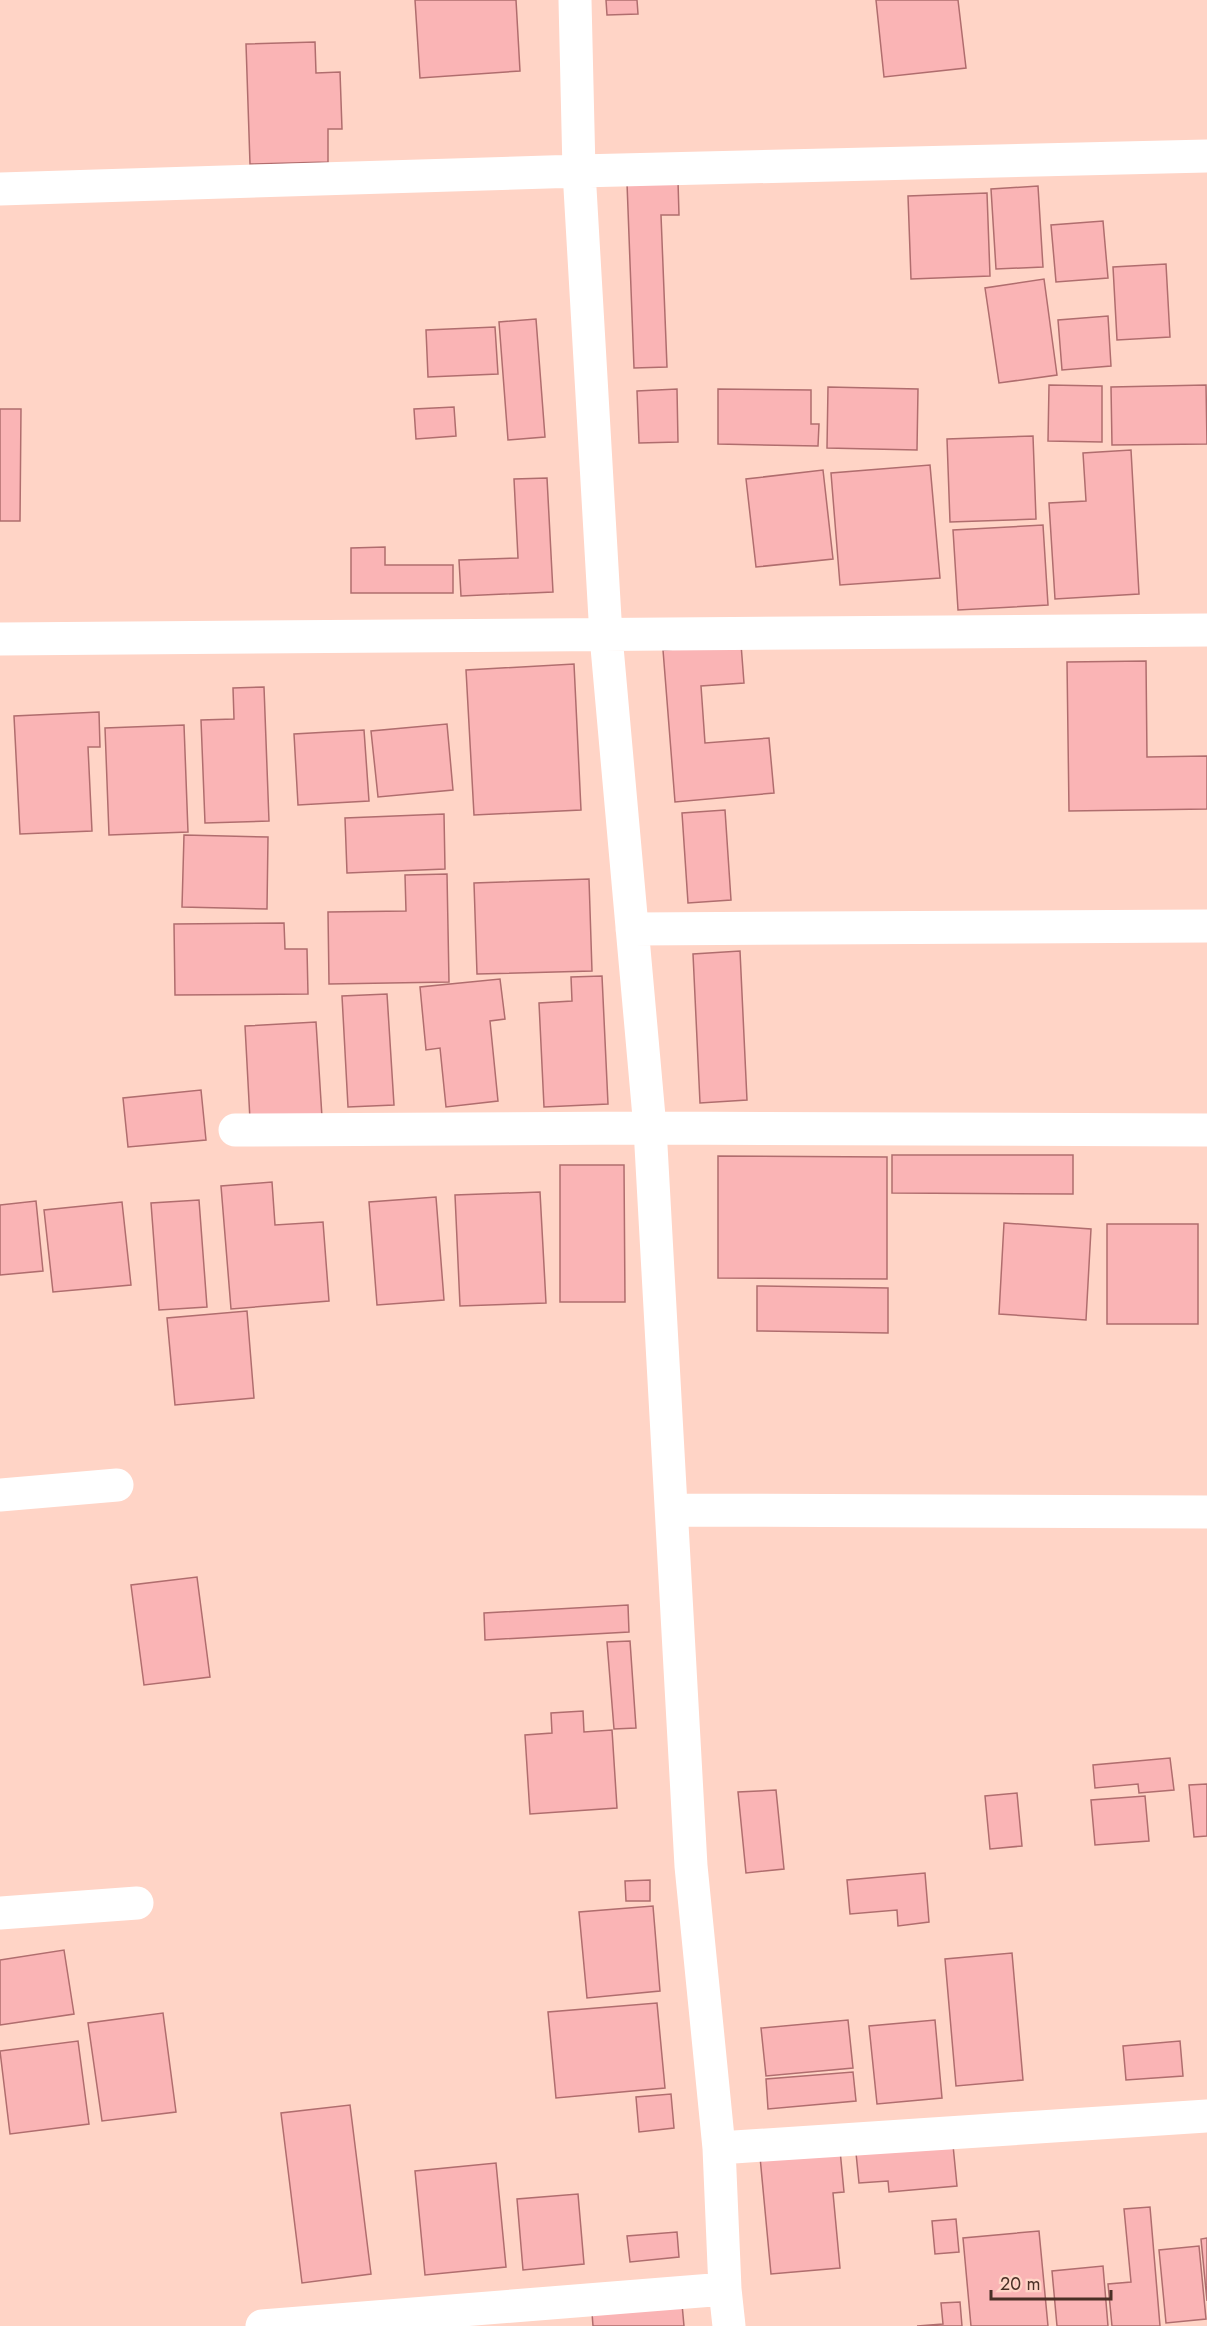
<svg xmlns="http://www.w3.org/2000/svg" width="1207" height="2326" font-family="Jost,sans-serif">
<rect width="100%" height="100%" fill="#ffd4c6"/>
<path fill="#fab4b5" stroke="#b06d6e" stroke-width="1.5" d="M 415,0 L 516,0 L 520,71 L 420,78 Z
M 606,0 L 637,0 L 638,14 L 607,15 Z
M 876,0 L 958,0 L 966,68 L 884,77 Z
M 315,42 L 316,73 L 340,72 L 342,129 L 328,129 L 328,162 L 250,164 L 246,44 Z
M 678,181 L 679,215 L 661,215 L 667,367 L 634,368 L 627,183 Z
M 1038,186 L 1043,267 L 996,269 L 991,189 Z
M 987,193 L 990,276 L 911,279 L 908,196 Z
M 1103,221 L 1108,278 L 1056,282 L 1051,225 Z
M 1166,264 L 1170,337 L 1117,340 L 1113,267 Z
M 1044,279 L 1057,375 L 999,383 L 985,288 Z
M 1108,316 L 1111,366 L 1062,370 L 1058,320 Z
M 536,319 L 545,437 L 508,440 L 499,322 Z
M 495,327 L 498,374 L 428,377 L 426,330 Z
M 1049,385 L 1102,386 L 1102,442 L 1048,441 Z
M 1206,385 L 1207,444 L 1112,445 L 1111,387 Z
M 828,387 L 918,389 L 917,450 L 827,448 Z
M 677,389 L 678,442 L 639,443 L 637,391 Z
M 718,389 L 811,390 L 811,424 L 819,424 L 818,446 L 718,444 Z
M 454,407 L 456,436 L 416,439 L 414,409 Z
M 0,409 L 21,409 L 20,521 L 0,521 Z
M 1033,436 L 1036,519 L 950,522 L 947,439 Z
M 1131,450 L 1139,594 L 1055,599 L 1049,503 L 1086,501 L 1083,453 Z
M 930,465 L 940,578 L 840,585 L 831,473 Z
M 823,470 L 833,559 L 756,567 L 746,479 Z
M 547,478 L 553,592 L 461,596 L 459,560 L 518,558 L 514,479 Z
M 1043,525 L 1048,605 L 958,610 L 953,530 Z
M 385,547 L 385,565 L 453,565 L 453,593 L 351,593 L 351,548 Z
M 741,644 L 744,683 L 701,686 L 705,743 L 769,738 L 774,793 L 675,802 L 663,650 Z
M 1146,661 L 1147,757 L 1207,756 L 1207,809 L 1069,811 L 1067,662 Z
M 574,664 L 581,810 L 474,815 L 466,670 Z
M 264,687 L 269,821 L 205,823 L 201,720 L 234,719 L 233,688 Z
M 99,712 L 100,747 L 88,747 L 92,831 L 20,834 L 14,716 Z
M 447,724 L 453,790 L 378,797 L 371,731 Z
M 184,725 L 188,832 L 109,835 L 105,728 Z
M 364,730 L 369,801 L 298,805 L 294,734 Z
M 725,810 L 731,900 L 688,903 L 682,813 Z
M 444,814 L 445,869 L 347,873 L 345,818 Z
M 184,835 L 268,837 L 267,909 L 182,907 Z
M 447,874 L 449,982 L 329,984 L 328,912 L 406,911 L 405,875 Z
M 589,879 L 592,971 L 477,974 L 474,883 Z
M 284,923 L 285,949 L 307,949 L 308,994 L 175,995 L 174,924 Z
M 740,951 L 747,1100 L 700,1103 L 693,954 Z
M 602,976 L 608,1104 L 544,1107 L 539,1003 L 572,1001 L 571,977 Z
M 500,979 L 505,1019 L 490,1021 L 498,1101 L 446,1107 L 440,1048 L 426,1050 L 420,987 Z
M 387,994 L 394,1105 L 348,1107 L 342,996 Z
M 316,1022 L 322,1117 L 250,1120 L 245,1026 Z
M 201,1090 L 206,1140 L 128,1147 L 123,1098 Z
M 892,1155 L 1073,1155 L 1073,1194 L 892,1193 Z
M 718,1156 L 887,1157 L 887,1279 L 718,1278 Z
M 560,1165 L 624,1165 L 625,1302 L 560,1302 Z
M 272,1182 L 275,1225 L 323,1222 L 329,1301 L 231,1309 L 221,1186 Z
M 540,1192 L 546,1303 L 460,1306 L 455,1195 Z
M 436,1197 L 444,1300 L 377,1305 L 369,1202 Z
M 199,1200 L 207,1307 L 159,1310 L 151,1203 Z
M 36,1201 L 43,1271 L 0,1275 L 0,1205 Z
M 122,1202 L 131,1285 L 53,1292 L 44,1210 Z
M 1004,1223 L 1091,1229 L 1086,1320 L 999,1314 Z
M 1107,1224 L 1198,1224 L 1198,1324 L 1107,1324 Z
M 757,1286 L 888,1288 L 888,1333 L 757,1331 Z
M 247,1311 L 254,1398 L 175,1405 L 167,1318 Z
M 197,1577 L 210,1677 L 144,1685 L 131,1585 Z
M 628,1605 L 629,1632 L 485,1640 L 484,1613 Z
M 630,1641 L 636,1728 L 614,1729 L 607,1642 Z
M 583,1711 L 584,1732 L 612,1730 L 617,1808 L 530,1814 L 525,1735 L 552,1733 L 551,1713 Z
M 1170,1758 L 1174,1790 L 1139,1793 L 1138,1784 L 1095,1788 L 1093,1765 Z
M 1207,1784 L 1207,1836 L 1194,1837 L 1189,1785 Z
M 776,1790 L 784,1869 L 746,1873 L 738,1792 Z
M 1017,1793 L 1022,1846 L 990,1849 L 985,1796 Z
M 1145,1796 L 1149,1841 L 1095,1845 L 1091,1800 Z
M 925,1873 L 929,1922 L 898,1926 L 897,1910 L 850,1914 L 847,1880 Z
M 650,1880 L 650,1901 L 626,1901 L 625,1881 Z
M 653,1906 L 660,1991 L 587,1998 L 579,1912 Z
M 64,1950 L 74,2014 L 0,2025 L 0,1960 Z
M 1012,1953 L 1023,2080 L 956,2086 L 945,1959 Z
M 657,2003 L 665,2088 L 556,2098 L 548,2012 Z
M 163,2013 L 176,2112 L 102,2121 L 88,2023 Z
M 848,2020 L 853,2068 L 766,2076 L 761,2028 Z
M 935,2020 L 942,2098 L 877,2104 L 869,2026 Z
M 78,2041 L 89,2124 L 10,2134 L 0,2051 Z
M 1180,2041 L 1183,2076 L 1126,2080 L 1123,2046 Z
M 853,2072 L 856,2101 L 768,2109 L 766,2079 Z
M 671,2094 L 674,2128 L 639,2132 L 636,2097 Z
M 350,2105 L 371,2274 L 302,2283 L 281,2113 Z
M 953,2145 L 957,2186 L 889,2192 L 888,2181 L 859,2183 L 856,2153 Z
M 840,2150 L 844,2192 L 833,2193 L 840,2268 L 771,2274 L 760,2157 Z
M 496,2163 L 506,2267 L 425,2275 L 415,2171 Z
M 578,2194 L 584,2264 L 523,2270 L 517,2199 Z
M 1150,2207 L 1160,2326 L 1112,2326 L 1108,2284 L 1131,2282 L 1124,2209 Z
M 956,2219 L 959,2252 L 935,2254 L 932,2221 Z
M 1039,2231 L 1048,2326 L 971,2326 L 963,2238 Z
M 677,2232 L 679,2257 L 630,2262 L 627,2236 Z
M 1207,2238 L 1207,2301 L 1201,2239 Z
M 1199,2246 L 1206,2319 L 1166,2323 L 1159,2250 Z
M 1103,2266 L 1108,2326 L 1057,2326 L 1052,2271 Z
M 960,2302 L 962,2326 L 917,2326 L 943,2324 L 941,2303 Z
M 682,2304 L 684,2326 L 593,2326 L 592,2313 Z"/>
<g fill="none" stroke-linecap="round" stroke-linejoin="round">
<path stroke="#fff" stroke-width="33" d="M 575,0 L 579,171 L 606,636 L 650,1128 L 691,1866 L 719,2148 L 725,2289 L 729,2326
M 0,189 L 579,171 L 1207,156
M 0,639 L 1207,630
M 632,929 L 1207,926
M 235,1130 L 650,1128 L 1207,1130
M 0,1495 L 117,1485
M 673,1510 L 1207,1512
M 0,1913 L 137,1903
M 719,2148 L 1207,2116
M 262,2326 L 725,2289"/>
</g>
<path d="M991 2290v9h120v-9" fill="none" stroke="#4a2f26" stroke-width="3"/>
<text x="1000" y="2290" font-size="18" fill="#4a2f26" stroke="#ffd4c6" stroke-width="4.5" paint-order="stroke">20 m</text>
</svg>
